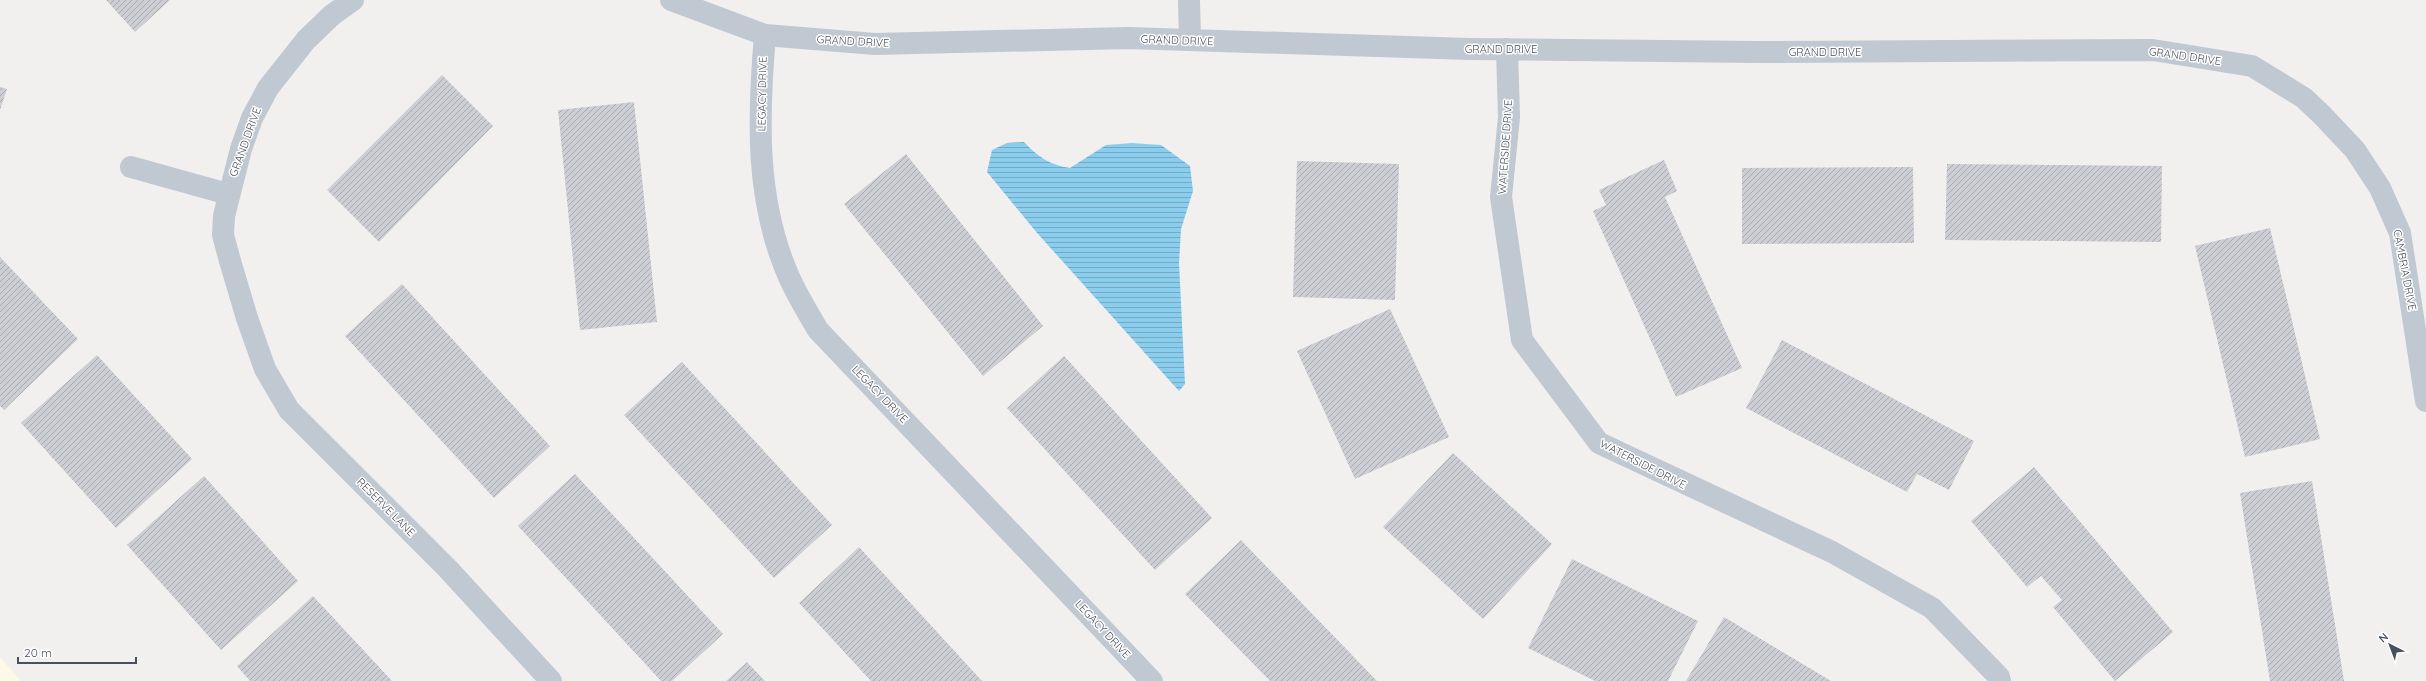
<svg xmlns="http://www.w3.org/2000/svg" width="2426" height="681" font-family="Quicksand,sans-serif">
<defs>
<pattern id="water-rules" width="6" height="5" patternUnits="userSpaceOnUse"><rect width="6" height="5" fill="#8acdec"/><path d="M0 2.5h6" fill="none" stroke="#73a9c2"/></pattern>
<pattern id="building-hatch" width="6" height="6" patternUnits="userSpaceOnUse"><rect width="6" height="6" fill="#ccced4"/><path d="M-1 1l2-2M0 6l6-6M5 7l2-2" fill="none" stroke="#a7aaaf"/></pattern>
</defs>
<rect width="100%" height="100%" fill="#f2efef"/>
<path fill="#fcf9e9" d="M 0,657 L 21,681 L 0,681 Z"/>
<path fill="url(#water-rules)" d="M 1024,142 C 1038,157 1050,165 1070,168 L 1106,145 L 1132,143 L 1161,145 L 1190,166 L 1193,191 L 1181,229 L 1179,263 L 1185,384 L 1179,391 L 1038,234 L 987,172 L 992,150 L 1007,143 Z"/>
<path fill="url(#building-hatch)" d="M 106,0 L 170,0 L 135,32 Z
M 442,75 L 493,126 L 379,242 L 327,190 Z
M 0,87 L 7,89 L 0,110 Z
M 634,102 L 657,322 L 580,330 L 558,110 Z
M 906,154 L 1043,326 L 983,376 L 844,204 Z
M 1664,160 L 1677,191 L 1665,197 L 1742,368 L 1676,397 L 1593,211 L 1606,205 L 1599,190 Z
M 1297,161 L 1399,164 L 1395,300 L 1293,297 Z
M 1947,164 L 2162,166 L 2161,242 L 1945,240 Z
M 1913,167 L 1914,243 L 1742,244 L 1742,168 Z
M 2270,228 L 2320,439 L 2245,457 L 2195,246 Z
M 0,257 L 78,339 L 4,410 L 0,406 Z
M 402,284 L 550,446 L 494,498 L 345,336 Z
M 1390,309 L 1449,437 L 1355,479 L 1297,351 Z
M 1782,340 L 1974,441 L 1949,490 L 1917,474 L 1907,492 L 1746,408 Z
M 97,355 L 192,459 L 116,528 L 21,423 Z
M 1064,356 L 1212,518 L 1155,570 L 1007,408 Z
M 682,362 L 832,525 L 774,578 L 624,415 Z
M 1453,453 L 1552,544 L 1483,619 L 1383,527 Z
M 2034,467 L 2173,632 L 2115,681 L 2053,607 L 2062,600 L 2041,576 L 2027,587 L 1971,521 Z
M 575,474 L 723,634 L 672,681 L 661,681 L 518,526 Z
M 204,476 L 298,581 L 221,650 L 127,545 Z
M 2312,481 L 2344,681 L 2270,681 L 2240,493 Z
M 1241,540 L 1377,681 L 1270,681 L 1185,594 Z
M 859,547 L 982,681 L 871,681 L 799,603 Z
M 1572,559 L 1698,621 L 1668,681 L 1595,681 L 1528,648 Z
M 313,596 L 392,681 L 250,681 L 237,666 Z
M 1724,617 L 1831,681 L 1686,681 Z
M 747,662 L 765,681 L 726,681 Z"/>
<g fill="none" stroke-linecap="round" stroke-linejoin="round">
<path stroke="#c0c8d1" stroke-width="22" d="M 353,0 L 332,15 L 306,40 L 268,88 L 252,118 L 241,149 L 224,216 L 223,235 L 230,261 L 247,318 L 265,369 L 289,410 L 448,569 L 551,681
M 671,0 L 765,35 L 875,44 L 1128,38 L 1469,49 L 1757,52 L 2153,50 L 2252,66 L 2304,98 L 2322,115 L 2355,150 L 2380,188 L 2400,233 L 2426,401
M 1189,0 L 1190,40
M 765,35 C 758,117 755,200 789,277 C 797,295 808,313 818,330 L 1152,681
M 1507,49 L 1509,117 L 1501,197 L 1522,340 L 1599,443 L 1832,552 L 1932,608 L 1999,677 L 2000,681
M 131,167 L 228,194"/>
</g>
<g text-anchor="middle" stroke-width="3" stroke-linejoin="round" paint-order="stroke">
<g font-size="11" fill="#47505d" stroke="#fff">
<text transform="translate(1177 40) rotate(2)" y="4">GRAND DRIVE</text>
<text transform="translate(853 41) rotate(3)" y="4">GRAND DRIVE</text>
<text x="1501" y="53">GRAND DRIVE</text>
<text x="1825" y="56">GRAND DRIVE</text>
<text transform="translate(2185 56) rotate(8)" y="4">GRAND DRIVE</text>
<text transform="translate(762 94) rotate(-89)" y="4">LEGACY DRIVE</text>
<text transform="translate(245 142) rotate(-70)" y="4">GRAND DRIVE</text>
<text transform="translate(1505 147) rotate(-86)" y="4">WATERSIDE DRIVE</text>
<text transform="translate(2405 270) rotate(79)" y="4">CAMBRIA DRIVE</text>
<text transform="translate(880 394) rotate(46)" y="4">LEGACY DRIVE</text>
<text transform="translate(1643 464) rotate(27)" y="4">WATERSIDE DRIVE</text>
<text transform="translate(386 507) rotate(45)" y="4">RESERVE LANE</text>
<text transform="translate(1103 629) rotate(47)" y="4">LEGACY DRIVE</text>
</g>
</g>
<g transform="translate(2390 645) rotate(318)" stroke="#ffffff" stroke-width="3" paint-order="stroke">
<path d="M0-3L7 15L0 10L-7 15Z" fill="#47505d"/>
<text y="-6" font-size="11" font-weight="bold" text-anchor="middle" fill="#47505d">N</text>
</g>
<path d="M18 657v6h118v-6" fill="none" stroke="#47505d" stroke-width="2"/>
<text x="24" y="657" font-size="12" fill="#47505d" stroke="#ffffff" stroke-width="3" paint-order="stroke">20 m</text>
</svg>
